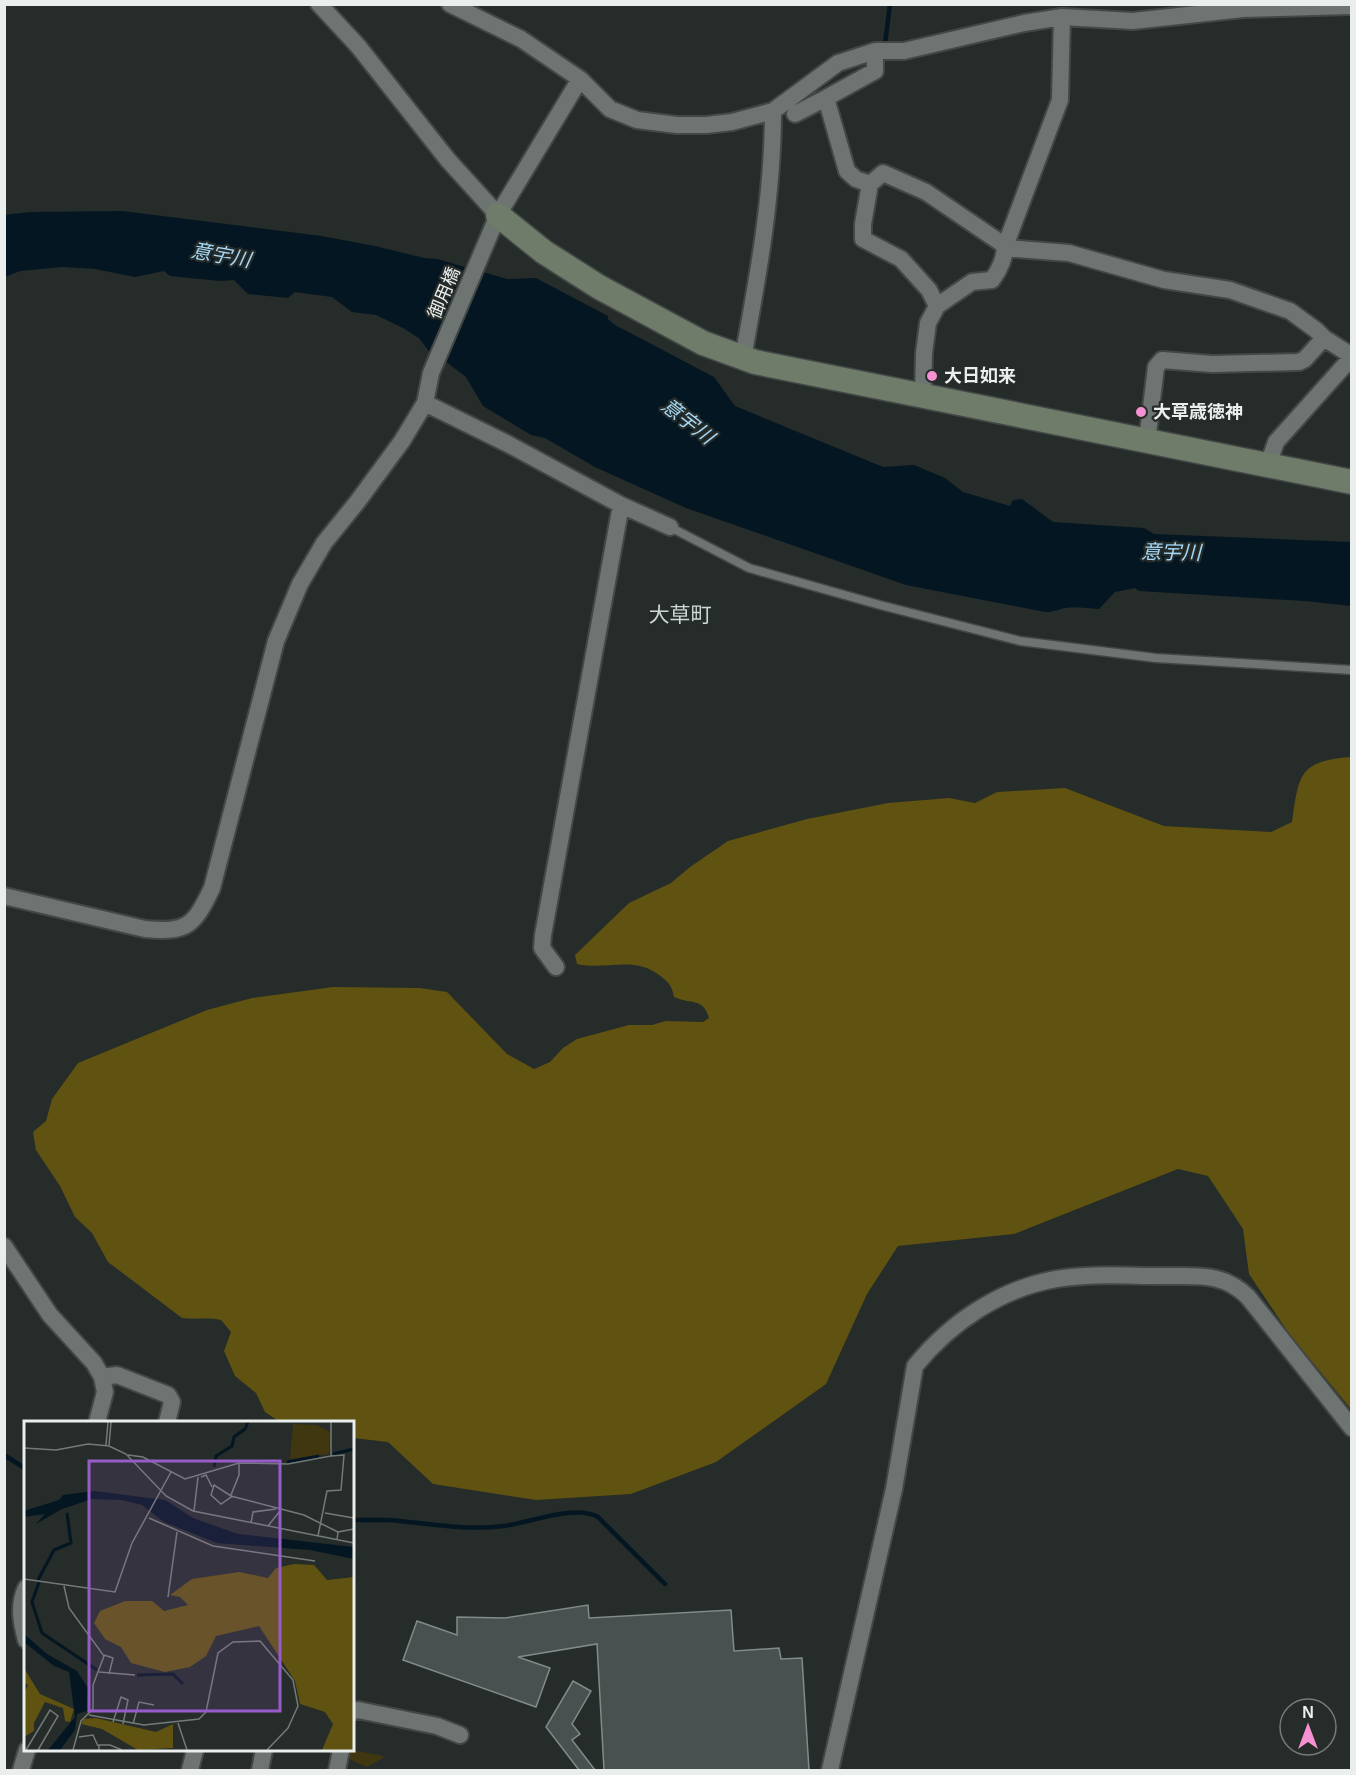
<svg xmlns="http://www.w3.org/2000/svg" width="1356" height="1775" font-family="Helvetica,'Noto Sans JP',sans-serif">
<rect width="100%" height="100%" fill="#252c29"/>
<path fill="#403711" d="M 347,1750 L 352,1750 L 384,1756 L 383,1758 L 367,1767 L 345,1757 Z"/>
<path fill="#605210" d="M 1351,757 L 1351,1409 L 1290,1335 L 1249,1274 L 1243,1229 L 1208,1176 L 1178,1169 L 1014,1234 L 898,1246 L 867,1294 L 826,1384 L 716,1462 L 631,1494 L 536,1500 L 433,1484 L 388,1442 L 353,1438 L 352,1422 L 280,1422 L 265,1412 L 256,1393 L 235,1376 L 224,1351 L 231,1332 L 221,1320 C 208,1317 196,1320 182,1318 L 108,1262 L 92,1233 L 75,1217 L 60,1186 L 36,1150 L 33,1132 L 46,1121 L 52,1099 L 78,1063 L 207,1010 L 252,998 L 333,987 L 420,988 L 447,992 L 507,1054 L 534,1069 L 550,1062 L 563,1048 L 577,1039 L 629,1025 L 652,1025 L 666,1021 L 703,1022 L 709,1018 C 703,997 691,1005 674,997 C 672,987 670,984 663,978 C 635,954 607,971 577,964 L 575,955 L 629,903 L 671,883 L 690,867 L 728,841 L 807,819 L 888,803 L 949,798 L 975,803 L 997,792 L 1065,788 L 1164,826 L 1271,832 L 1292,822 C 1299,774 1299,761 1351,757 Z"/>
<path fill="#041621" d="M 122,211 L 321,236 L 375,246 L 424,258 L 437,259 L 507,279 L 536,278 L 608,316 L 608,319 L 615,325 L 714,377 L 735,406 L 883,467 L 914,465 L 945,478 L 963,492 L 1010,506 L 1013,500 L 1022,499 L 1053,522 L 1144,528 L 1154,534 L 1351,542 L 1351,606 L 1305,601 L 1139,591 L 1135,588 L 1115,592 L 1099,609 C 1087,608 1075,606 1064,608 C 1057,610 1053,612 1045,612 L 906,585 L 686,508 L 595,467 L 545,438 L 531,435 L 483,406 L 466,377 L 445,361 L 431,354 L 419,338 L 403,328 L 376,315 L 352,312 L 332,297 L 295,292 L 288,298 L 248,294 L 234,280 L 220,281 L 170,276 L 164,271 L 135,277 L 95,269 L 63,267 L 20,271 L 5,277 L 4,215 L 30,212 Z"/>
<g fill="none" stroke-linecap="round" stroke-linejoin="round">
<path stroke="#041621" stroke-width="4.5" d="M 885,44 L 890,4
M 4,1455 L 26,1469
M 352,1520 C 365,1520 377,1520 389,1520 C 427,1523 465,1531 504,1526 C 529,1523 575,1504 598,1517 L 665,1584"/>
</g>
<path fill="#485050" stroke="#828a8b" stroke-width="1.5" d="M 588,1605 L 589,1618 L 731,1610 L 734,1651 L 779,1648 L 781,1659 L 802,1658 L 809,1770 L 604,1770 L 597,1644 L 518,1657 L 550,1668 L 536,1707 L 403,1660 L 417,1621 L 457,1635 L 457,1617 L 505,1618 Z
M 573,1681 L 591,1691 L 572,1724 L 580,1734 L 572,1740 L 595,1770 L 579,1770 L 546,1727 Z"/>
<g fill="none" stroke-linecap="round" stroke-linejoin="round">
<defs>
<path id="lane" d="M 670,527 L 749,568 L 880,605 L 1020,641 L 1156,658 L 1352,670"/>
<path id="street" d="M 319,4 L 358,46 L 448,160 L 498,215
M 450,4 L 521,39 L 580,79 L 610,109 L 637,120 L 677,125 L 706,125 L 732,122 L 773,111 L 838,63 L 875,51 L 904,51 L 1024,23 L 1062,17 L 1133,21 L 1243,9 L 1352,6
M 1062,17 L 1060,100 L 1006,244 C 1004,258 1001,268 992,280 L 972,282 L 937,306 L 929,290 L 901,259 L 863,239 L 863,224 L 870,184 L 883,173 L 926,192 L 1001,243 L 1005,248 L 1069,253 L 1164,280 L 1230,290 L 1290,311 L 1316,330 L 1324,338 L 1352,356
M 826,98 L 875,71 L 875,51
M 795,114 L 826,98 L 847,171 L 856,179 L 870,184
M 743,358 C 758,276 773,195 773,111
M 923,396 L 924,353 L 928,323 L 937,306
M 425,403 L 508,444 L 621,505 L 670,527
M 1147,441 L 1156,367 L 1162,360 L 1212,364 L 1299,362 L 1305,359 L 1324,338
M 1268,465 L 1276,442 L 1352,357
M 4,896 L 145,929 C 187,933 194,926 212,888 L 276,641 L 300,584 L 324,543 L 358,501 L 402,441 L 425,403 L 431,373 L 498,215 L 580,79
M 556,967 L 542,948 L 543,935 L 621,505
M 4,1246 L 50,1315 L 94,1363 L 102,1377 L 105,1392 L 97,1422
M 102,1377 L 117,1375 L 168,1395 L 172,1402 L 167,1422
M 26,1588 C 18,1605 21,1622 26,1640
M 352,1712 L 358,1710 L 437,1726 L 460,1735
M 21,1770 L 27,1750
M 190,1770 L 195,1750
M 260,1770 L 264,1750
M 337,1770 L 341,1750
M 830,1770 L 894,1489 L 915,1366 C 951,1322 1000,1289 1056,1279 C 1091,1273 1127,1276 1162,1276 C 1195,1277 1222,1271 1248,1297 L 1352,1428"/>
<path id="secondary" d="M 498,215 L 544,252 L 599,287 L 703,343 L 755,362 L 1352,482"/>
</defs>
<use href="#lane" stroke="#434846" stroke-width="11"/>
<use href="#street" stroke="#434846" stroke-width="20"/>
<use href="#secondary" stroke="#434846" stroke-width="27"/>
<use href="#lane" stroke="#6d7471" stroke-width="8"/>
<use href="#street" stroke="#6d7471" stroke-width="16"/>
<use href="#secondary" stroke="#6e7c69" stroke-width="24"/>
</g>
<g fill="#f591d2" stroke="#252c29" stroke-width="2">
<circle cx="932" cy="376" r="6"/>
<circle cx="1141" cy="412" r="6"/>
</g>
<g text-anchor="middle" stroke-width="4.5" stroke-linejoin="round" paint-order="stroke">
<g font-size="18" fill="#eaeeec" stroke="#252c29">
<text transform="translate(444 293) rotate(-67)" y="6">御用橋</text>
</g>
<g font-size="18" font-weight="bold" fill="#eaeeec" stroke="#252c29" text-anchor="start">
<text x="944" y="382">大日如来</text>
<text x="1153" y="418">大草歳徳神</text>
</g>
<g font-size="20" font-style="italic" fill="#a6d8f7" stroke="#252c29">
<text transform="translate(221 255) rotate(10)" y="7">意宇川</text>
<text transform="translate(688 421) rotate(38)" y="7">意宇川</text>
<text transform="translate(1171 552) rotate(1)" y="7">意宇川</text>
</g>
<g font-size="21" fill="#cfd7d4" stroke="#252c29">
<text x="680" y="622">大草町</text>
</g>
</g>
<g transform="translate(24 1421)">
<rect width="330" height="330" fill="#252c29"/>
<path d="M 269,3 L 293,4 L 306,11 L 305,33 L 266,38 Z" fill="#403711"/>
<path d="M 270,143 L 290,144 L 303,159 L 330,156 L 330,329 L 298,329 L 309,303 L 301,291 L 276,283 L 271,260 L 235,205 L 192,215 L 182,235 L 166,246 L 141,251 L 107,242 L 97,226 L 81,218 L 70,202 L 76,190 L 101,180 L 128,180 L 140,190 L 164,184 L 156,176 L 146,174 L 168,158 L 215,151 L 244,157 L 252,147 ZM 0,247 L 16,273 L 50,288 L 46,301 L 41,300 L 39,287 L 21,281 L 10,302 L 10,310 L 0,316 L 0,272 L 4,264 L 0,262 ZM 72,297 L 132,311 L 149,303 L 149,327 L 114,329 L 78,308 L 57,303 L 60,298 Z" fill="#605210"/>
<path d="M 70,70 L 141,79 L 169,97 L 214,113 L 330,126 L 330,138 L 286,129 L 193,122 L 140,101 L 118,84 L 98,79 L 68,78 L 38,88 L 12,103 L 21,93 L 0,96 L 0,90 L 35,79 L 39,74 ZM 0,213 L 23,233 L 53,250 L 64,267 L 63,290 L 53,293 L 51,309 L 36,329 L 24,329 L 51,296 L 45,251 L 30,245 L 0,221 Z" fill="#041621"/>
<path fill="none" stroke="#041621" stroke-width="3" d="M 309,33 L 330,28M 263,41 L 295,35M 190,46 L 192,35 L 208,25 L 210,16 L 221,8 L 224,1M 14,159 L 30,129 L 47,122 L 43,92M 15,161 L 8,181 L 18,212 L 73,249M 113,254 L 149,253 L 159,263"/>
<path fill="none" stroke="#747a77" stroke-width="1.5" d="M 82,24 L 84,1M 85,25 L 87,1M 0,27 L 32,29 L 64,23 L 85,25 L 102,33 L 142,75 L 169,90 L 330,122M 104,34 L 119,36 L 161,58 L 215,42 L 264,43 L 307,35 L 307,1M 215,42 L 215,54 L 207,74 L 207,76 L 197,83 L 187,74 L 190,64 L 207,75 L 280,94 L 314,111M 177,56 L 182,54 L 188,66M 170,90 L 174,56M 301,92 L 330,97M 125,97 L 189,125 L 291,140M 227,102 L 229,91 L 252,88M 244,105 L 256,90M 294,115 L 303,70 L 317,69 L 320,34 L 307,35M 313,119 L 314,111 L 330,108M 0,158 L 91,171 L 108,122 L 147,51M 40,165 L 45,187 L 80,235 L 69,264 L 69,288 L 57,300 L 49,329M 144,176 L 153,111M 80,234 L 89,237 L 85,253M 75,251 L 111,254M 65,294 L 120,304 L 175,298 L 182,291 L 194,232 L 209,221 L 236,220 L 269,259 L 274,285 L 264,307 L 243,329M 89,301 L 97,276 L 104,279 L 99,303M 154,302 L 163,329M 109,303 L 115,281 L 130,284M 55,316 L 69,314 L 74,325M 2,329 L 26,289 L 34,295 L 14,329M 75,329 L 75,324 L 86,324 L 98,329"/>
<path fill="#975cca" fill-opacity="0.15" stroke="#975cca" stroke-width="3" d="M 65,40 L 256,40 L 256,290 L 65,290 Z"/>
<rect width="330" height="330" fill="none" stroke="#eaeeec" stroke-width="3"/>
</g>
<rect width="1356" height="1775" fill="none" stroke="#eaeeec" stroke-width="12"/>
<g transform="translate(1308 1727)"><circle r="28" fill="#252c29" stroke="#747a77" stroke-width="1.5"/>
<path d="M0-4.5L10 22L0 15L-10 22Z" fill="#f591d2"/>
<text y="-9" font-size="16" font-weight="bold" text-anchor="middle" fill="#eaeeec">N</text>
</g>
</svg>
